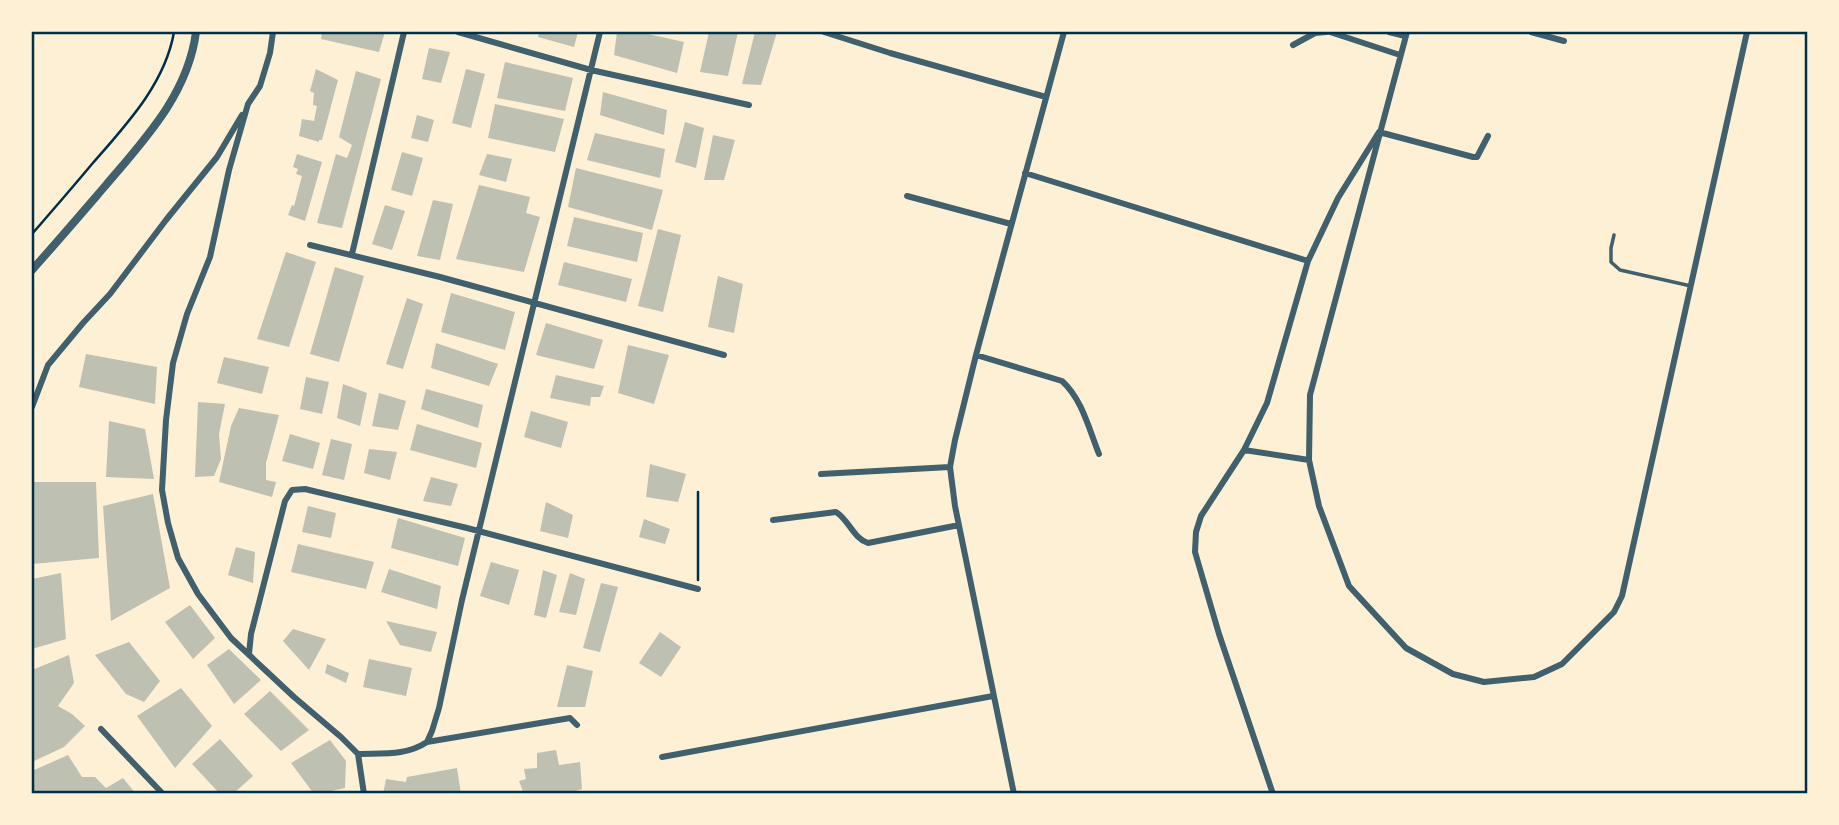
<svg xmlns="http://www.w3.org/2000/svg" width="1839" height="825" viewBox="0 0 1839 825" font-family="Cabin,sans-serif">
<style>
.building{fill:#bec0b2}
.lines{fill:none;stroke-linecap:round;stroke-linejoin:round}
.path{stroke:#003049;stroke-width:2.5}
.service{stroke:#3f606c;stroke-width:3.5}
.minor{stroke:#3f606c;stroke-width:6}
.tertiary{stroke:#3f606c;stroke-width:8}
.neatline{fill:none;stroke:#003049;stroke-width:2.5}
</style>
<rect width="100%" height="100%" fill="#fdf0d5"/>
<!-- building -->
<path class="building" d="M322,32H385L379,52L321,39Z
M539,32H578L574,47L538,37Z
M617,32H639L684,42L677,73L614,55Z
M709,32H738L728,76L700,72Z
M755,32H777L761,85L742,84Z
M429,48L450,52L441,83L422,79Z
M505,62L573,78L565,111L497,98Z
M316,69L338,80L322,140H319V142L299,136L302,119L314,121L317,106L313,105L314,93L310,91Z
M466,69L485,74L471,128L452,123Z
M356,71L381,79L342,228L317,223L336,154L347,158L352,145L339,137Z
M603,92L667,110L664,135L600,115Z
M495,104L564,119L555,152L488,138Z
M417,115L434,120L428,142L411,138Z
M685,122L704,128L696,168L675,162Z
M595,133L665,149L660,178L587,160Z
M713,135L735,140L724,180H704Z
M402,152L423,158L412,196L391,190Z
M297,154L322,162L305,221L288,215L292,205L294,206L302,176L296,174L298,169L293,167Z
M487,154L512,159L506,182L479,175Z
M576,168L663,190L652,230L568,207Z
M479,185L530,197L526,213L540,217L524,272L456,259Z
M433,200L453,204L440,260L417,256Z
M385,205L405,211L392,250L372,244Z
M574,217L643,233L637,262L567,246Z
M658,229L681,235L663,312L638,306Z
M286,252L316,262L289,347L257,339Z
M564,262L632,279L626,302L558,285Z
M335,267L364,276L339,362L310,354Z
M718,276L743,284L734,333L708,327Z
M451,293L515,312L505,350L441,332Z
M407,298L423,304L403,369L386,364Z
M546,323L603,340L594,369L536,355Z
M436,343L498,364L489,386L431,368Z
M628,345L669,355L654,404L618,393Z
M86,354L157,367L155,404L79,387Z
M224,357L269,367L262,394L217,383Z
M556,375L604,386L600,397H591L590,406L550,398Z
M306,377L329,382L322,414L300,409Z
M343,384L367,393L360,426L337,418Z
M426,389L483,405L478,428L421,409Z
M379,393L406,401L398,430L372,426Z
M198,402L225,404L219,434L221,459L214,476L195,477Z
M239,408L279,415L266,463V480L276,482L272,497L219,482L231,426Z
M531,411L568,422L561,448L524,437Z
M109,421L145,429L154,479L106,477Z
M417,424L482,443L476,468L410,450Z
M290,434L320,443L313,469L282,461Z
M331,439L352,444L344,480L322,475Z
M369,449L397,452L390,480L364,473Z
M650,464L686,474L678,502L646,497Z
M431,477L458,484L451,506L423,501Z
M32,482H96L99,558L32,564Z
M153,494L170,588L111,621L103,506Z
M546,502L573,515L568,538L540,531Z
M308,506L336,513L331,538L302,532Z
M398,518L465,538L458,566L391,548Z
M644,519L670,529L665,544L639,537Z
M298,544L374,562L366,589L291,572Z
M236,547L255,552L253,583L228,575Z
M491,562L519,570L509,605L480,596Z
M389,569L441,586L437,609L381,592Z
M543,570L557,575L546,618L534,615Z
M61,573L66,639L32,649V579Z
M570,573L585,579L576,615L559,612Z
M601,583L618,587L600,652L583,648Z
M190,605L215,638L193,659L165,622Z
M386,621L437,632L431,652L400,645Z
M293,629L326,639L309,670L283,641Z
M660,632L681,647L661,677L639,663Z
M129,642L160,681L144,702L126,694L95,655Z
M229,649L261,680L234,704L207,665Z
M69,655L74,683L58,706L72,714L85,726L64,747L32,762V670Z
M369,659L412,668L406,696L363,687Z
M327,664L349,673L346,683L325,673Z
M567,665L593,671L585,707H557Z
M181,688L212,726L175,768L137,716Z
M270,691L309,730L281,751L244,714Z
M220,739L253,776L233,794H220L192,764Z
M330,740L346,761L345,788L331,791L327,794H314L291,763Z
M556,750L559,765L580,762L582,789L565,794H524L519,781L526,779L524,769L537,768V753Z
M68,755L82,777H95L106,788L123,778L136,794H32V771Z
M457,768L461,794H383L386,779L406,782L407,777Z"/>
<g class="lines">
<!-- path -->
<path class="path" d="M32,234C52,211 72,188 92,164C126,125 165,84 174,32
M698,492V580"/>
<!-- service -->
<path class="service" d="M1614,235L1611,248V262L1620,270L1691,286"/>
<!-- minor -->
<path class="minor" d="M273,32L270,53L260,86L248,104L229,170L210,257L187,314L173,363L166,420L162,490L168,523L178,558L198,594L231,638L294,697L341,737L358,754
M458,32L591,70L749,105
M824,32L890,53L1046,97
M1330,32L1400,55
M1389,32L1405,36
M1407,32L1310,395L1309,460L1319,506L1349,586L1406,648L1453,674L1484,682L1534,677L1562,664L1614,612L1622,596L1747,32
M1531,32L1564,41
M1293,45L1315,33L1326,32
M1025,173L1308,261
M907,196L1011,224
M310,245L440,277L724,355
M352,254L404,32
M976,355L1062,381C1082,399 1089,429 1099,454
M32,407L48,365L83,323L110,294L166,220L217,157L242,115
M1244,450L1309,460
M821,474L950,467
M773,520L836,512C849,520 853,538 868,543L959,525
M249,654L251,634L285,501L292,490L305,489L467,528L698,589
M101,729L163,794
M427,742L432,731L439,708L462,600L600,32
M358,754C383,753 406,756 427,742L570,718L577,725
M358,754L364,794
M662,757L993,696
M1014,794L955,506L950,467L955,440L976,355L1064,32
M1273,794L1219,634L1195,552L1196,532L1201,516L1244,450L1267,403L1308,261L1338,198L1379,132L1473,157H1477L1488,136"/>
<!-- tertiary -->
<path class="tertiary" d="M32,270C57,242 81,214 106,185C145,139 188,94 196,32"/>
</g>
<!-- border -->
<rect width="1839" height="825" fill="none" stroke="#fdf0d5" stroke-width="66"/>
<rect x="33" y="33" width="1773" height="759" class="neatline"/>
</svg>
